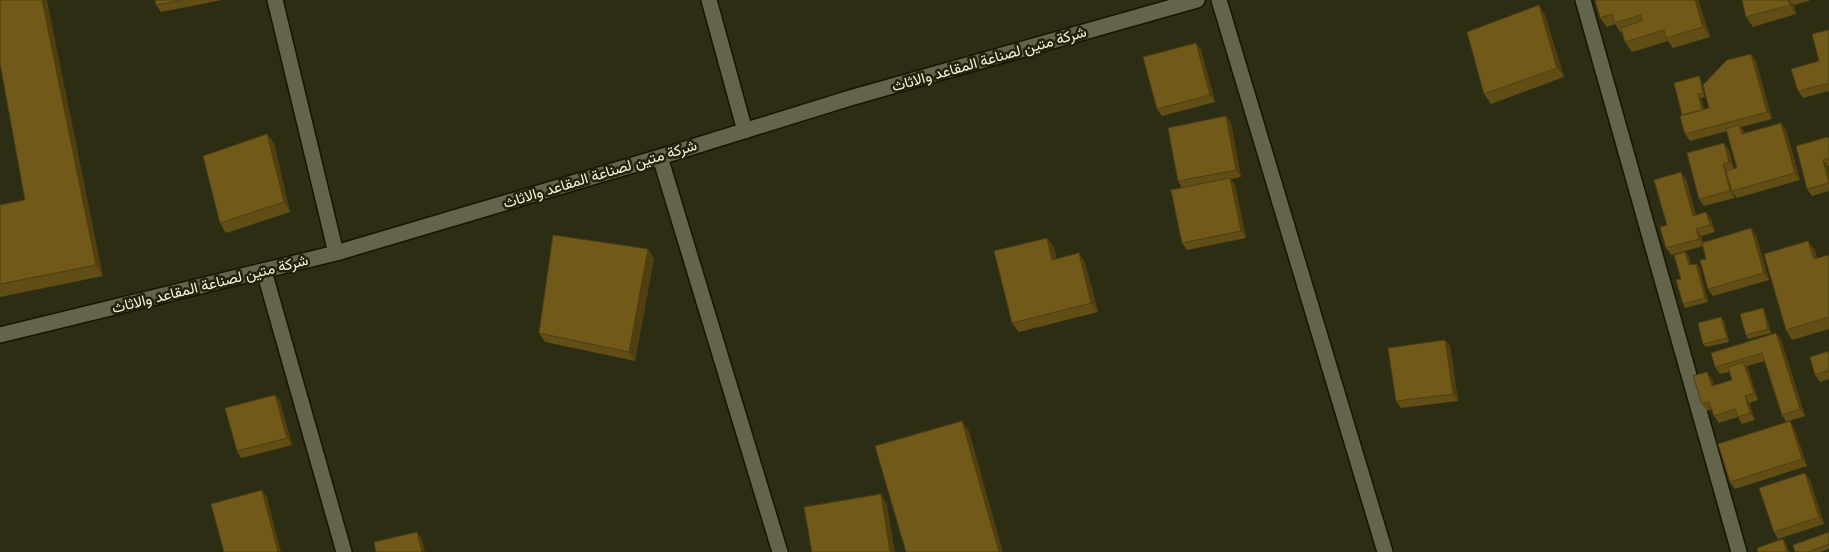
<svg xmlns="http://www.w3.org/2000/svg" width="1829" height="552" viewBox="0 0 1829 552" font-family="Figtree,Vazirmatn,sans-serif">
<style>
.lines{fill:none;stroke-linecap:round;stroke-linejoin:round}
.street-casing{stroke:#151500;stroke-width:18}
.street{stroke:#636449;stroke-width:15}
.wall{fill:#614d16}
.shaded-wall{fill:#4f3f12}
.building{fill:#715a19;stroke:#4f3f12}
.labels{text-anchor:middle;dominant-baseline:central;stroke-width:5;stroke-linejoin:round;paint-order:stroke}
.street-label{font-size:15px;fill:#f2f3e3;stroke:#23230a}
</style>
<rect width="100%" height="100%" fill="#2d2d14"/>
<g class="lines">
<!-- street casing -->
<g class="street-casing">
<path id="street" d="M275,0L336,253
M709,0L745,131
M1219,0L1385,552
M1583,0L1739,552
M660,157L780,552
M264,271L344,552
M0,335L336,253L660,157L850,98L1197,0"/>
</g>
<!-- street -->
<use href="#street" class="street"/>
</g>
<!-- wall -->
<path class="wall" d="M155,0H222L161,12L156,5Z
M1595,0H1698L1710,37L1673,48L1668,41L1632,52L1625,42L1622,32L1621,33L1615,24L1607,27L1600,18Z
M1742,0H1809V1L1794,5L1796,14L1753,27L1746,17Z
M1545,15L1564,77L1491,104L1484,94Z
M1829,30V91L1803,98L1798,91L1819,61Z
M1201,50L1215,102L1162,116L1157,109Z
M1756,61L1772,119L1741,127L1745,133L1786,130L1800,180L1737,198L1733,193L1735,198L1704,206L1699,199L1729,150L1734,169L1737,168L1727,131L1690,141L1685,134L1699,76L1701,80L1705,97L1701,98L1704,109L1709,108Z
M0,63L103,276L0,297V205L25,200Z
M1226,116L1231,123L1241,177L1231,179L1235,185L1246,238L1187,250L1182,243V188L1178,181Z
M267,134L274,143L290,212L226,233L220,223Z
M1828,137L1829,139V166H1828L1829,170V191L1812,196L1807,189Z
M1686,179L1696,215L1706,212L1711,219L1715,232L1701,236L1703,242L1756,235L1769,280L1713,296L1708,289L1706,259L1703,246L1671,255L1666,248L1667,225Z
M1054,247L1056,259L1079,253L1085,263L1098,312L1019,332L1012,323Z
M1815,250L1817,258L1829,255V329L1792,340L1786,330Z
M1685,252L1688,255L1691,265L1696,264L1699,267L1708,302L1685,308L1683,304L1681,279Z
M654,258L635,361L545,342L539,333Z
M1763,308L1765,312L1771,333L1748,339L1746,335Z
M1721,317L1724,321L1729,342L1706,347L1703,344Z
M1776,333L1781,340L1805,416L1786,422L1782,415L1765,361L1747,366L1748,369L1758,400L1749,403L1755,420L1742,424L1738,417L1719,423L1714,416L1712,409L1707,411L1702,404L1712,379L1714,386L1732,380L1729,372L1720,374L1715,367Z
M1450,346L1458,401L1401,408L1396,401Z
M1829,351V379L1820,382L1815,375Z
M275,395L280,402L292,445L241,458L237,451Z
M1794,428L1807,466L1735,489L1730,482Z
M1810,480L1824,524L1778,539L1774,532Z
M1829,532V549L1821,552H1795Z"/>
<!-- shaded-wall -->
<path class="shaded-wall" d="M42,0H47L103,276L96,265Z
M1695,0H1698L1710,37L1703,27Z
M1788,0H1790L1794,5L1796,14L1790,5Z
M1539,5L1545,15L1564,77L1557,68Z
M1196,43L1201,50L1215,102L1210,95Z
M1751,54L1756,61L1772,119L1767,112Z
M1699,76L1701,80L1705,97L1703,93Z
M1698,94L1701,98L1705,114L1702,110Z
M1226,116L1231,123L1241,177L1236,170Z
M1781,123L1786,130L1800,180L1795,173Z
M1739,125L1744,132L1747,141L1742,134Z
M267,134L274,143L290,212L284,202Z
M1724,143L1729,150L1734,169L1729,162Z
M1823,160L1828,166L1829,170V183Z
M1723,164L1727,171L1732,191L1735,198L1730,191Z
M1681,172L1686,179L1698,223L1693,216Z
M1230,178L1235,185L1246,238L1241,231Z
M1706,212L1711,219L1715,232L1710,225Z
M1751,228L1756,235L1769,280L1764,273Z
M1696,229L1701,236L1704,246L1699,239Z
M1047,238L1054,247L1059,270L1052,260Z
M1808,241L1815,250L1820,269L1814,259Z
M648,249L654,258L635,361L629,352Z
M1685,252L1688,255L1692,269L1689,265Z
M1079,253L1085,263L1098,312L1091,303Z
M1696,264L1699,267L1708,302L1705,298Z
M1763,308L1765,312L1771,333L1768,329Z
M1721,317L1724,321L1729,342L1727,338Z
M1776,333L1781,340L1805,416L1800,409Z
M1445,340L1450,346L1458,401L1453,394Z
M1743,362L1748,369L1758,400L1754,393Z
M1707,372L1712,379L1716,393L1712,386Z
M275,395L280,402L292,445L287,438Z
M1745,396L1749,403L1755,420L1750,413Z
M962,421L969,431L1003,552H999Z
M1790,421L1794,428L1807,466L1802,459Z
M1805,473L1810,480L1824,524L1819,517Z
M262,490L267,497L281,552H278Z
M881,494L887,504L895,552H890Z
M417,532L422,539L425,552H422Z
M1783,539L1786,543L1789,552H1787Z"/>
<!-- building -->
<path class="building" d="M0,0H42L96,265L0,284V205L25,200L0,63Z
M155,0H183L156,5Z
M1595,0H1695L1703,27L1666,38L1664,30L1625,42L1621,28L1642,21L1641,15L1614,23L1612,14L1600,18Z
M1742,0H1788L1790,5L1746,17Z
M1539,5L1557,68L1484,94L1467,32Z
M1829,30V83L1798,91L1791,69L1819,61L1812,34Z
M1196,43L1210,95L1157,109L1143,57Z
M1751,54L1767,112L1685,134L1680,116L1709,108L1703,85L1727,60Z
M1699,76L1703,93L1698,94L1702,110L1682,115L1674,83Z
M1226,116L1236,170L1178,181L1168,128Z
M1781,123L1795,173L1732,191L1726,171L1737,168L1726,129L1739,125L1742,134Z
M267,134L284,202L220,223L203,156Z
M1828,137L1829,141V158L1823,160L1829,183L1807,189L1796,146Z
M1724,143L1729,162L1723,164L1730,191L1699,199L1687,153Z
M1681,172L1693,216L1706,212L1710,225L1696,229L1699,239L1666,248L1660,227L1667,225L1654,180Z
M1230,178L1241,231L1182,243L1171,190Z
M1751,228L1764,273L1708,289L1700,260L1706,259L1702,243Z
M553,235L648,249L629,352L539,333Z
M1047,238L1052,260L1079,253L1091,303L1012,323L994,251Z
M1808,241L1814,259L1829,255V317L1786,330L1764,254Z
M1685,252L1689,265L1696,264L1705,298L1683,304L1676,280L1681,279L1674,255Z
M1763,308L1768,329L1746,335L1740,314Z
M1721,317L1727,338L1703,344L1698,323Z
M1776,333L1800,409L1782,415L1762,353L1715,367L1711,353Z
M1445,340L1453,394L1396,401L1388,348Z
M1829,351V370L1815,375L1810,357Z
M1743,362L1754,393L1745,396L1750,413L1738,417L1735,409L1714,416L1709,402L1702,404L1693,376L1707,372L1712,386L1732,380L1728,367Z
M275,395L287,438L237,451L225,408Z
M962,421L999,552H906L875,446Z
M1790,421L1802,459L1730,482L1718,444Z
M1805,473L1819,517L1774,532L1759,488Z
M262,490L278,552H224L211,504Z
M881,494L890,552H812L804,507Z
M417,532L422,552H376L374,542Z
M1829,532V544L1808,552H1795L1793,545Z
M1783,539L1787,552H1758L1757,548Z"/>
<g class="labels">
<!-- street labels -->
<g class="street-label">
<text transform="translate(989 59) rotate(-16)">شركة متين لصناعة المقاعد والاثاث</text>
<text transform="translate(600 174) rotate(-17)">شركة متين لصناعة المقاعد والاثاث</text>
<text transform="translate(210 284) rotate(-14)">شركة متين لصناعة المقاعد والاثاث</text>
</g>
</g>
</svg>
